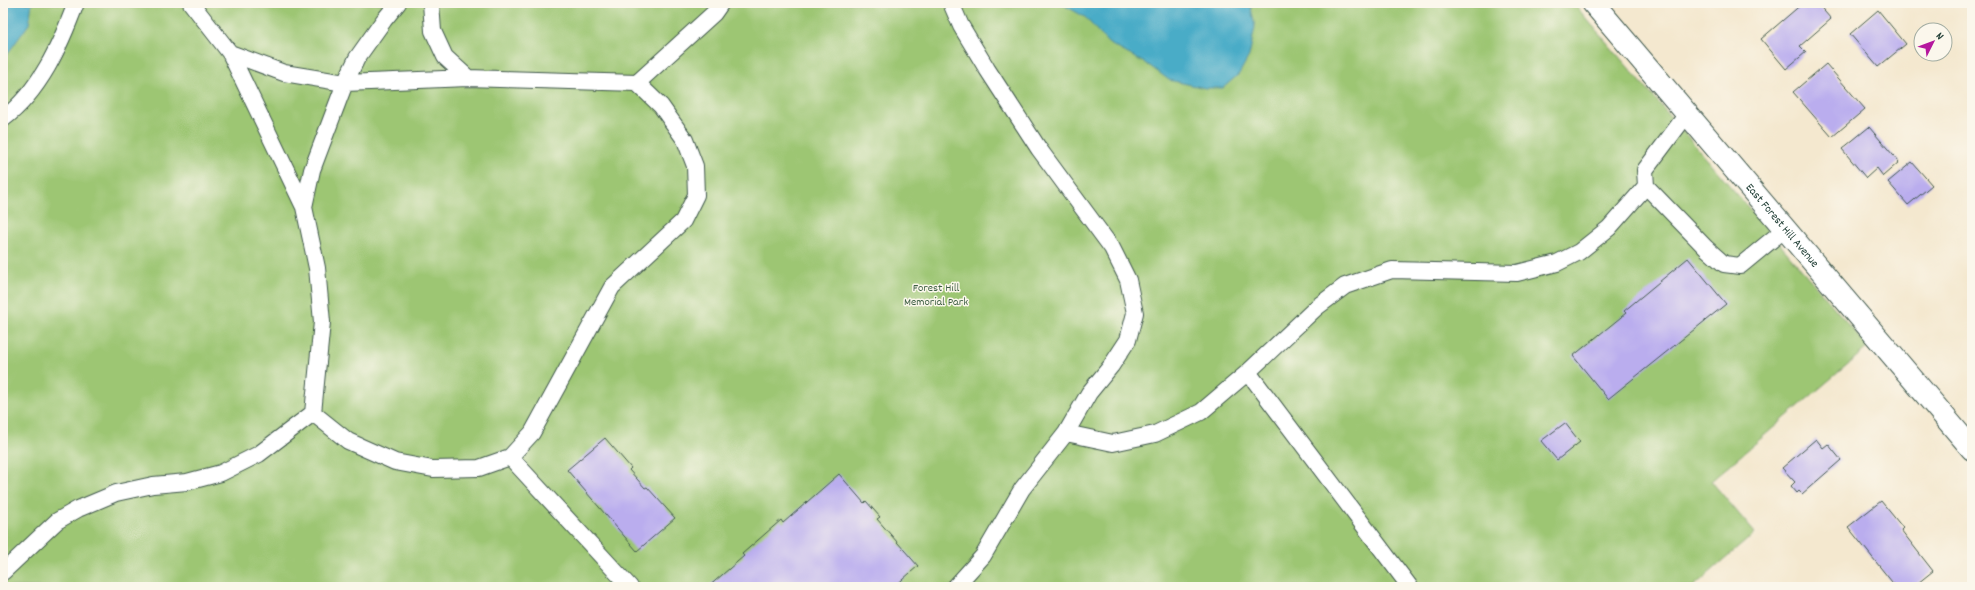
<svg xmlns="http://www.w3.org/2000/svg" width="1975" height="590" viewBox="0 0 1975 590" font-family="Dekko,sans-serif">
<style>
.green{fill:#9dc673;stroke:#5e8254}
.water{fill:#48acc7;stroke:#34747e}
.building{fill:#baadee}
.lines{fill:none;stroke-linecap:round;stroke-linejoin:round}
.service-casing{stroke:#3f574b;stroke-width:18}
.tertiary-casing{stroke:#3f574b;stroke-width:24}
.service{stroke:#fff;stroke-width:16}
.tertiary{stroke:#fff;stroke-width:22}
.labels{text-anchor:middle;dominant-baseline:central;stroke-width:3;stroke-linejoin:round;paint-order:stroke}
.street-label{font-size:12px;fill:#1f3d34;stroke:#fbf7ec}
.park-label{font-size:12px;fill:#3e5f44;stroke:#fbf7ec}
</style>
<rect width="100%" height="100%" fill="#fbf7ec"/>
<filter id="ink" filterUnits="userSpaceOnUse"><feTurbulence type="fractalNoise" baseFrequency=".025" numOctaves="2"/><feDisplacementMap in="SourceGraphic" scale="8" xChannelSelector="R" yChannelSelector="G"/><feConvolveMatrix kernelMatrix="1 2 1 2 8 2 1 2 1" color-interpolation-filters="sRGB"/></filter>
<filter id="wash" filterUnits="userSpaceOnUse"><feTurbulence type="fractalNoise" baseFrequency=".012" numOctaves="4" result="noise"/><feDisplacementMap in="SourceGraphic" scale="16" xChannelSelector="R" yChannelSelector="G"/><feGaussianBlur stdDeviation="0.9" result="paint"/><feColorMatrix in="noise" values="0 0 0 0 0 0 0 0 0 0 0 0 0 0 0 0 0 1.4 0 .05"/><feComposite in="paint" operator="in"/></filter>
<g filter="url(#wash)">
<rect width="100%" height="100%" fill="#f4e8cf"/>
<!-- green -->
<path class="green" d="M3,3H1573L1868,347L1711,481L1755,533L1693,587H3Z"/>
<!-- water -->
<path class="water" d="M3,3H32L29,24L3,60Z
M1060,3H1250L1255,27L1249,56L1239,74L1223,88H1205L1169,80L1150,66L1108,43L1085,17Z"/>
<g id="blocks">
<!-- building -->
<path class="building" d="M1803,3H1817L1831,19L1800,46L1806,52L1786,69L1761,39Z
M1878,10L1906,44L1878,67L1850,34Z
M1826,64L1865,109L1832,137L1793,92Z
M1869,127L1899,162L1883,176L1877,168L1866,178L1842,149Z
M1912,162L1932,185L1908,205L1888,182Z
M1688,258L1726,304L1608,399L1573,356L1626,313L1624,311Z
M1565,423L1580,442L1557,460L1541,441Z
M605,438L631,468L629,470L645,488L647,487L675,518L637,551L567,470Z
M1816,439L1823,448L1828,444L1841,460L1802,494L1799,491L1797,493L1791,486L1795,482L1782,468Z
M839,474L864,503L866,501L880,517L877,519L918,566L894,587H708L744,556L742,554L781,520L783,523Z
M1881,501L1903,528L1901,530L1933,571L1913,587H1896L1848,527Z"/>
</g>
</g>
<g filter="url(#ink)">
<use href="#blocks" fill-opacity="0" stroke="#3f574b" stroke-width="1"/>
<g class="lines">
<!-- service casing -->
<g class="service-casing">
<path id="service" d="M431,3L433,31L445,57L468,78
M951,3L961,26L987,69L1039,149L1112,248L1128,280L1135,313L1128,340L1111,366L1089,393L1066,433L1022,489L983,556L955,587
M230,53L284,73L345,83L468,78L637,83L661,106L685,140L695,166L696,195L683,221L612,287L532,433L510,457L479,468L433,469L395,462L348,441L313,413
M637,83L714,13L721,3
M1687,114L1645,170L1646,186L1706,248L1724,264L1740,266L1785,229
M3,119C40,91 60,46 76,3
M304,207L312,170L345,83L357,58L384,20L398,3
M1248,372L1410,587
M1066,433L1113,443L1155,434L1201,412L1248,372L1317,307L1345,286L1392,270L1517,273L1557,263L1579,252L1609,228L1646,186
M510,457L630,587
M3,572L57,521L78,509L116,493L153,485L187,482L221,473L259,454L313,413L322,322L317,268L304,207L230,53L191,3"/>
</g>
<!-- tertiary casing -->
<g class="tertiary-casing">
<g id="tertiary">
<path id="s1" d="M1593,3L1972,449"/>
</g>
</g>
<!-- service -->
<use href="#service" class="service"/>
<!-- tertiary -->
<use href="#tertiary" class="tertiary"/>
</g>
</g>
<g class="labels">
<!-- street labels -->
<g class="street-label">
<text stroke="none"><textPath href="#s1" startOffset="292">East Forest Hill Avenue</textPath></text>
</g>
<!-- park labels -->
<g class="park-label">
<text x="936" y="288">Forest Hill<tspan x="936" dy="14">Memorial Park</tspan></text>
</g>
</g>
<!-- margin -->
<rect width="1975" height="590" fill="none" stroke="#fbf7ec" stroke-width="16"/>
<!-- north arrow -->
<g transform="translate(1933 42) rotate(48)"><circle r="19" fill="#fbf7ec" stroke="#a3ada2"/>
<path d="M0-3L7 15L0 10L-7 15Z" fill="#b5179e"/>
<text y="-6" font-size="11" font-weight="bold" text-anchor="middle" fill="#1f3d34">N</text>
</g>
</svg>
